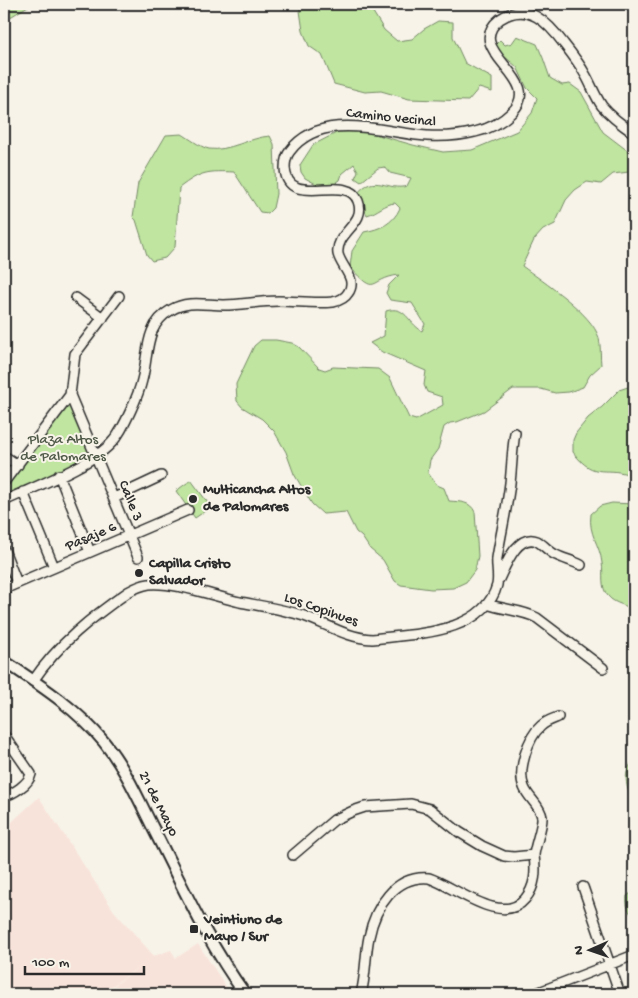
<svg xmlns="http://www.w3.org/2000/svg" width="638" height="998" viewBox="0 0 638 998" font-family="'Gochi Hand',sans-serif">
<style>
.built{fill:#f8e3da}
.green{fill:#bfe5a0;stroke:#758866}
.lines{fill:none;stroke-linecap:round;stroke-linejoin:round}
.minor-casing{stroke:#2b2b2b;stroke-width:12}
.tertiary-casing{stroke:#2b2b2b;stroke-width:14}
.minor{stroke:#f7f3e8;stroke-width:9}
.tertiary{stroke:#f7f3e8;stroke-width:10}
.poi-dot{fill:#2b2b2b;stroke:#f7f3e8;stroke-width:2}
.labels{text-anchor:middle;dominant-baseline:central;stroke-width:4;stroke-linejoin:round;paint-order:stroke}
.street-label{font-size:15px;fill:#2b2b2b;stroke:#f7f3e8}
.park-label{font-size:15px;fill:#505a48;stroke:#f7f3e8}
.poi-label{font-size:15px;font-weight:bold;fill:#2b2b2b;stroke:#f7f3e8;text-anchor:start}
</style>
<rect width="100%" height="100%" fill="#f7f3e8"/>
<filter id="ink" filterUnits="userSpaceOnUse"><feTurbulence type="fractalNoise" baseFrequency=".02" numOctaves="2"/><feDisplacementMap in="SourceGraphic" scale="10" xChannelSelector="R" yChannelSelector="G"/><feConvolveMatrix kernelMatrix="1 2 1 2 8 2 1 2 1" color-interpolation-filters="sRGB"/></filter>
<g filter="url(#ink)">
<!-- built -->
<path class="built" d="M39,797L114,911L154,956L171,950L176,958L198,944L231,994H103L143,964L101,994H4V829Z"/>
<!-- green -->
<path class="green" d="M4,4H46L43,6H28L4,21Z
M299,4H368L384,30L397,41L412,39L424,29L438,21L453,22V37L465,63L492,78V92L479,88L468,101L409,99L381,91L365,92L334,84L322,55L309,46L303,31Z
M517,36L537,44L543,58L550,78L562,85L570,84L581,92L603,132L628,151L631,166L629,172L613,174L601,184L587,182L575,190L566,200L555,224L543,230L534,240L522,266C542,281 592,313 599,338C601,346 600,357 601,365L590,375L583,387L569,392L555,393L541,389H513L484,411L457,422L450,423L444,427L438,449L430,460L428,473L437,485L444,488L449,501C460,502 470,501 475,512L478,556L475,570L466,582L453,588L431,589L401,585L395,581L383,560L370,549L362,537L356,532L346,512L323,514L312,504L294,474L286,452L274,431L262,419L242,407L237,401L236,384L254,346L261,340H276L292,343L299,347L319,368L325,370L333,367L378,369L390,378L409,418L416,420L443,405L442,397L427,392L424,385L426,371L382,352L370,343L384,336L386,311C406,305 407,322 422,331L425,324L412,303L390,300L386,293L389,285L399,275C368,279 378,298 350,267L352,251L364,232C380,229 393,224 400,208L395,203C384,204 378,212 367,215L357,194C374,172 388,192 407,186L411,178L390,173L385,167L378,168L361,182L355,178L358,171L354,164L342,174L340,180L333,185H318L305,178L301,172L300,165L313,145L340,131H364L413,145L443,152L472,150L517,131L532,113L537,98L527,88L517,67L498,51L495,45L500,40L505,45L512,43Z
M182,134C189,138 200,147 209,149C228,152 251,137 270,136L274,144L276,194L273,208L268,213L260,212L234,172C208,171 201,171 179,188L175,247L165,258L152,261L147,255L136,220L133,217L138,183L166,135Z
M634,385V477C606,463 596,483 573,452V440L576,433L588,418L602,407L619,390Z
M70,399L94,460L4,507V488Z
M191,480L211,507L195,518L176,491Z
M612,503L634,504V612C628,604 615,605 608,596C600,587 604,574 602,563C600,544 588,535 591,514L600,506Z
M634,760V806C628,790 620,775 634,760Z
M634,891V918C628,911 626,905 627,896Z"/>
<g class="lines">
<!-- minor casing -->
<g class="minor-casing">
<path id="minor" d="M119,296L75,354L70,395L138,557
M76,298L103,318
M4,456L18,465
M59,475L90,552
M4,482L70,395
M23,492L54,567
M114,498L161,476
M4,501C34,487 94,465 114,440C123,430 139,394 142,380C149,355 144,325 171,310C188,300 205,305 224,305C242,305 260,301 278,301C296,301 315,304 333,302C338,301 345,298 348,293C358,279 341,267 338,254C335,232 367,224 358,201C347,171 287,211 285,168C285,162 286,156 290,151C322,109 384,133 427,136C444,137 459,136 475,132C489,129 502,122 512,112C547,78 460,51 500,19C528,0 549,24 564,44C572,54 579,63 585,74C591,84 595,96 602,106C611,117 622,125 634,133
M4,550L17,583
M499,579C505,567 517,533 537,541C544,545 549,552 556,555C564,559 573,561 581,565
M4,589L188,510
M487,604C504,610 522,610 537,618L603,668
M33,681C58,644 92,617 128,592C135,588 142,585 149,584C176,582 213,596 240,602C261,606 283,609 304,616C327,624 347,638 372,639C413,634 484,634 497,585C499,576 496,566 497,558C501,533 507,508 510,483C512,466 512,450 515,433
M4,735L31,774C29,784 13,794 4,796
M293,855L334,820L353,811L365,807L411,804L430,809L459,832L482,846L504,856L514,857L534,855C535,845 543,825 542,817C540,805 528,798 524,787C517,771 528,737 541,726C546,721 553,719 558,717
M583,887L620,994
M361,994C366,975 365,956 369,937C375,907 395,875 429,878C454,886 502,927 525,899C536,886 536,871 534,855
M534,994L634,955"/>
</g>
<!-- tertiary casing -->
<g class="tertiary-casing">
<path id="tertiary" d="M4,661C40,685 76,708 104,742C125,768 138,798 153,828C182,885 207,942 245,994"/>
</g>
<!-- minor -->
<use href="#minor" class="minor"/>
<!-- tertiary -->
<use href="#tertiary" class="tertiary"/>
</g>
</g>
<!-- markers -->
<g class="poi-dot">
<circle cx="193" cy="499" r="5"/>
<circle cx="139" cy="573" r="5"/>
<rect x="189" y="924" width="10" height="10" rx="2.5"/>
</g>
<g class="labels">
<!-- street labels -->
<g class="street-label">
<text transform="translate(391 118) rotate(6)">Camino vecinal</text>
<text transform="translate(130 501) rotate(68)">Calle 3</text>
<text transform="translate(91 537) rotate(-23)">Pasaje 6</text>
<text transform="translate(321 610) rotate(19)">Los Copihues</text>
<text transform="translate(158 804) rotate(63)">21 de Mayo</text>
</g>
<!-- park labels -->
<g class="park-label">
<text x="63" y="440">Plaza Altos<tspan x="63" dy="17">de Palomares</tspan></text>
</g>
<!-- poi labels -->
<g class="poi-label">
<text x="203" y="490">Multicancha Altos<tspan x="203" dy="17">de Palomares</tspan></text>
<text x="149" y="564">Capilla Cristo<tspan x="149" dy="17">Salvador</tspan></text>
<text x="204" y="920">Veintiuno de<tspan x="204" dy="17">Mayo / Sur</tspan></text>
</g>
</g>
<!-- margin -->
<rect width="638" height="998" fill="none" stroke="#f7f3e8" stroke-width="20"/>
<rect x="10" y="10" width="618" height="978" fill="none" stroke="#2b2b2b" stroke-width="2" filter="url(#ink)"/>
<!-- north arrow -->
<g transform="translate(590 950) rotate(268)" stroke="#f7f3e8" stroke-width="4" paint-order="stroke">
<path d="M0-4L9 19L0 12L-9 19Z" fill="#2b2b2b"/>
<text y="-8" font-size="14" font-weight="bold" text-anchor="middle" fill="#2b2b2b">N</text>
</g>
<!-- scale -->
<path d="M25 966v8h119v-8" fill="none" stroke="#2b2b2b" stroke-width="2.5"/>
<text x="32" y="966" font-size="15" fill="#2b2b2b" stroke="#f7f3e8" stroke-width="4" paint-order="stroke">100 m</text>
</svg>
